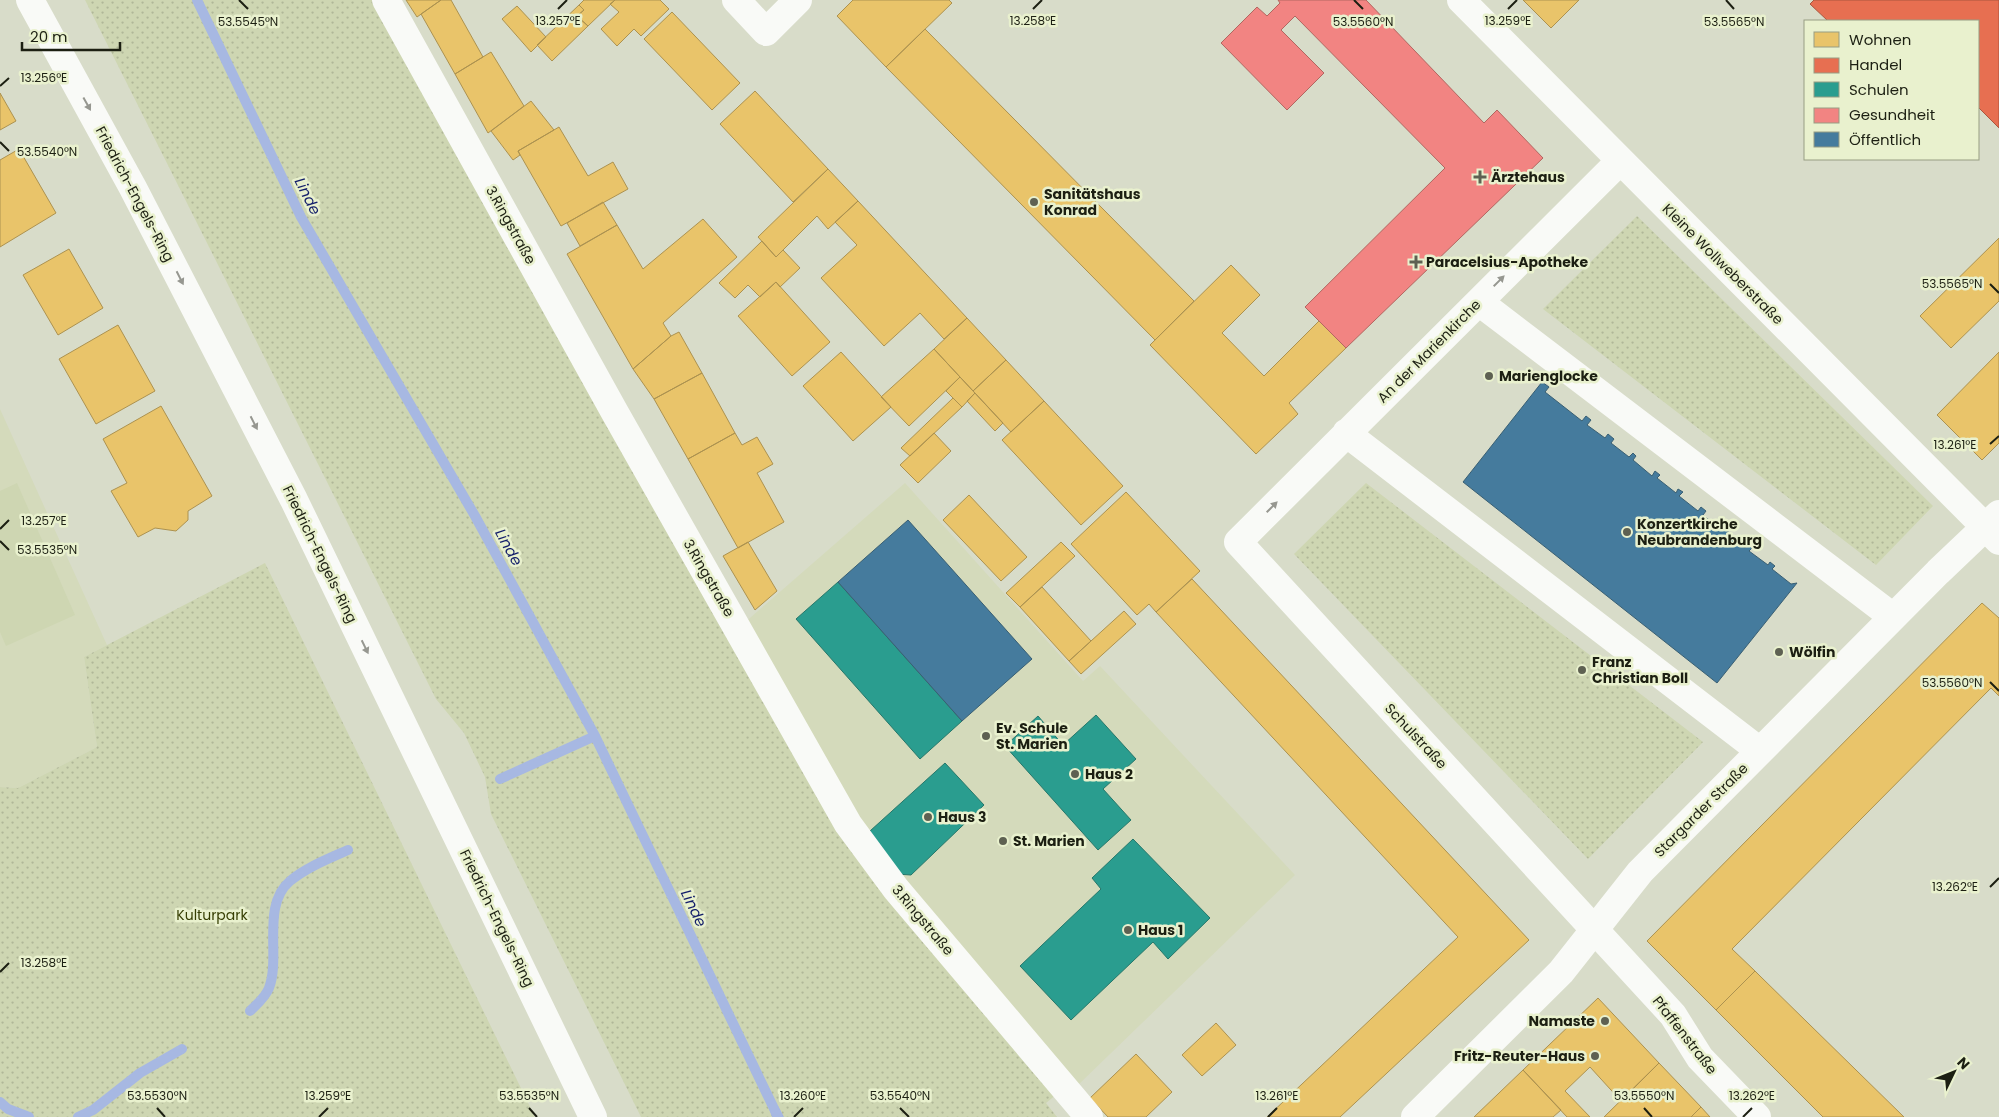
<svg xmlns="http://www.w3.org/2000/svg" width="1999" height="1117" viewBox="0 0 1999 1117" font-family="Poppins,sans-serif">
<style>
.built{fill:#d4dabb}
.green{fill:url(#green-dots)}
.pitch{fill:#ced6b2}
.water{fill:url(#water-rules)}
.homes{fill:#e9c46a;stroke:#ac9250}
.shops{fill:#e76f51;stroke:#aa573e}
.schools{fill:#2a9d8f;stroke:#26776a}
.health{fill:#f28482;stroke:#b26660}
.public{fill:#457b9d;stroke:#395f73}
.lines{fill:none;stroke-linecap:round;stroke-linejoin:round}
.stream{stroke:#a7b8e2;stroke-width:10}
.street{stroke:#f9faf7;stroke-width:28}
.primary{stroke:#f9faf7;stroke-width:28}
.oneway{fill:#969790}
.ticks{fill:none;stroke:#1c1f12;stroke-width:2}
.poi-dot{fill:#5e6152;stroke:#e9f1ce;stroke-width:2}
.labels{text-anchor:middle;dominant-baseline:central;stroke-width:5;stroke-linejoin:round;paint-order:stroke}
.poi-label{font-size:14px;font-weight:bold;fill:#1c1f12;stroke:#e9f1ce;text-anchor:start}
.street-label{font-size:14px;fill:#1c1f12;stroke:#e9f1ce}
.park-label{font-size:14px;fill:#373f04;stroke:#e9f1ce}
.water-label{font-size:15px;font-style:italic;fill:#141f6a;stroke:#e9f1ce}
.ticks-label{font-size:12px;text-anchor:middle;fill:#1c1f12;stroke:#e9f1ce;stroke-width:5;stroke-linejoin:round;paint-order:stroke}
</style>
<defs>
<pattern id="green-dots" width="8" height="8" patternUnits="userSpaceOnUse" patternTransform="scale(1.25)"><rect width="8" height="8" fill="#ced6b2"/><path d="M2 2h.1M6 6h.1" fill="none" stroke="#b0b798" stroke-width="1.8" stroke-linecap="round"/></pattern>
<pattern id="water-rules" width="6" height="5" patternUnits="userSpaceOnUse" patternTransform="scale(1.25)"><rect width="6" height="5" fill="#a7b8e2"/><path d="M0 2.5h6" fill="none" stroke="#8f9ec1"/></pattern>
</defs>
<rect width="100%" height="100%" fill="#d8dcc9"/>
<!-- built -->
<path class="built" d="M0,409L107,645L84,657L97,747L18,788L0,787Z
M905,483L1083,681L1100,666L1295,875L1078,1085L854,820L743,624Z"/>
<!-- green -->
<path class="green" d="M85,0H376L841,828L1057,1094L1046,1103L1057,1117H784L778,1106L769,1108L772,1117H641L491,814L485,777L464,733L436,699Z
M1637,216L1933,506L1876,565L1543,309Z
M1366,483L1703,742L1588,859L1294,554Z
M265,563L535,1117H0V787L18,788L97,747L84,657Z"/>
<!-- pitch -->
<path class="pitch" d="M17,483L75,615L6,646L0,632V491Z"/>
<!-- water -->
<path class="water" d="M773,1105L778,1106L784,1117H772L769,1108Z"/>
<!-- homes -->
<path class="homes" d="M406,0H441L417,17Z
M441,0H451L483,57L455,74L421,14Z
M584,0H615L588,26L577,16L584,10L579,5Z
M615,0H660L669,9L641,36L634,29L617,46L601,29L619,12L610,4Z
M853,0H949L952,3L886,67L837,16Z
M1523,0H1579L1551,28Z
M579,5L584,10L577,16L588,26L552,61L537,45Z
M517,6L546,37L531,52L502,19Z
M672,12L740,83L712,110L644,39Z
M925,29L1194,301L1155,340L886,67Z
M491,52L524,106L488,133L455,74Z
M755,91L828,169L793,202L720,124Z
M0,93L16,121L0,130Z
M531,101L554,130L518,151L520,155L513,160L491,131Z
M559,127L588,176L613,162L628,189L561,226L518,151Z
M19,149L56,213L0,247V160Z
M828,169L858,201L828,229L817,216L776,257L758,237Z
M858,201L967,318L944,339L920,313L884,346L821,278L857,245L835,222Z
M603,202L617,225L580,246L567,223Z
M703,219L737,257L663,323L671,336L633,369L567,254L617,225L643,269Z
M1999,238V301L1951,348L1920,316Z
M762,241L776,257L783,250L800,268L780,287L776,282L760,297L748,285L735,298L719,283Z
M69,249L103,308L58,335L23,275Z
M1231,265L1260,295L1222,333L1264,376L1319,321L1346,348L1289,403L1298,414L1256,454L1150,345Z
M776,282L830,342L792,376L738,316Z
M967,318L1006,360L973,391L934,349Z
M118,325L155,391L96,424L59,359Z
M679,332L702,373L654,399L633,369L671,336Z
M934,349L960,377L909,426L881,397Z
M841,352L891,407L853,441L803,386Z
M1999,352V443L1982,460L1937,415Z
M1006,360L1044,401L1011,432L973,391Z
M702,373L735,433L688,459L654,399Z
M960,377L975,393L962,407L946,391Z
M975,393L1003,423L995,431L967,401Z
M953,398L962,407L910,456L901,448Z
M1044,401L1123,486L1081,525L1002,440Z
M161,406L212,496L188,511V520L176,531L155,528L138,537L111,491L127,483L103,439Z
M735,433L742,445L757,437L773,464L757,473L784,522L738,548L688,459Z
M934,433L951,451L918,483L900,465Z
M1126,492L1200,571L1156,612L1149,604L1137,615L1071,544Z
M969,495L1027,557L1001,581L943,520Z
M748,542L777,591L755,610L723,556Z
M1061,542L1075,556L1020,607L1006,593Z
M1192,579L1529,940L1340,1117H1267L1458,937L1156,612Z
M1042,587L1091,641L1069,661L1020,607Z
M1982,603L1999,618V696L1991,688L1732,949L1755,971L1716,1010L1647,941Z
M1124,611L1136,624L1081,674L1069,661Z
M1755,971L1760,976L1904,1117H1823L1716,1010Z
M1598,998L1659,1063L1621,1101L1590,1067L1565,1091L1590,1117H1567L1523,1070Z
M1216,1023L1236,1045L1202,1076L1182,1055Z
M1136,1054L1172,1092L1146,1117H1108L1090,1098Z
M1659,1063L1701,1107L1691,1117H1604Z
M1523,1070L1561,1110L1553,1117H1474Z
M1701,1107L1710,1117H1691Z"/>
<!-- shops -->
<path class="shops" d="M1814,0H1999V128L1978,107V21H1828L1810,4Z"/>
<!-- schools -->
<path class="schools" d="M838,582L962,721L920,759L796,619Z
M1096,715L1136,759L1103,789L1131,820L1098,850L1005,746L1038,716L1063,745Z
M945,763L984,805L911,875L896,874L870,831Z
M1133,839L1210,918L1168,959L1153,942L1071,1020L1020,966L1101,889L1092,878Z"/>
<!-- health -->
<path class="health" d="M1278,0H1366L1484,123L1497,110L1543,158L1346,348L1305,307L1445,168L1295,16L1281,30L1324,73L1287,110L1221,43L1257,7L1267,16L1280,3Z"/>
<!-- public -->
<path class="public" d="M1542,382L1549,387L1545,392L1582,421L1586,416L1591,420L1587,425L1605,438L1608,434L1614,439L1611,443L1629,457L1633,453L1636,456L1633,460L1652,476L1655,471L1660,475L1657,478L1676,493L1678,489L1683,492L1679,496L1698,511L1701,507L1706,511L1703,515L1722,530L1724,526L1729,530L1727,533L1745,548L1748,544L1752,548L1749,551L1768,565L1770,562L1775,566L1772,569L1791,584L1797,583L1717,683L1463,482Z
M908,520L1032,659L962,721L838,582Z"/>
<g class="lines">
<!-- stream -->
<path class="stream" d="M197,0L301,217L475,516L595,736L778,1117
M500,779L595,736
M250,1011C257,1004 265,998 269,988C281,957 261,905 290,881C307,867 328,859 348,850
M0,1102L8,1109L29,1117
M78,1117L93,1110L140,1073L182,1049"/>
<!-- street -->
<path class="street" d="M386,0L614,411L848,824L896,889L1089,1117
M736,0L766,32L798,0
M1461,0L1999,541
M1620,161L1238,542L1673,1015L1700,1058L1757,1117
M1479,302L1893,617
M1346,433L1760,751
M1415,1117L1561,972L1640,872L1938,572L1999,514"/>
<!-- primary -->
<path class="primary" d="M30,0L133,188L294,500L593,1117"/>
</g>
<!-- one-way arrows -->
<defs><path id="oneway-solid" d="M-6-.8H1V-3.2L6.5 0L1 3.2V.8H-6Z" transform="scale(1.25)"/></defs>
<g class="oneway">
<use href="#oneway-solid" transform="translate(87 104) rotate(61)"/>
<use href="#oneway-solid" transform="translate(180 278) rotate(63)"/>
<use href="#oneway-solid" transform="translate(1499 281) rotate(-45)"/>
<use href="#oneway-solid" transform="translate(254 423) rotate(63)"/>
<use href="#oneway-solid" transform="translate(1272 507) rotate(-45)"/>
<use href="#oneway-solid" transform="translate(365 647) rotate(64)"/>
</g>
<!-- ticks -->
<path class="ticks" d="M239,0L248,9M1354,0L1363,9M1726,0L1734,9M558,9L567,0M1033,9L1042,0M1508,9L1517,0M0,86L9,78M0,142L9,151M1990,284L1999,293M1990,444L1999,436M0,529L9,520M0,541L9,550M1990,682L1999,691M1990,887L1999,878M0,972L9,963M157,1108L165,1117M529,1108L537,1117M900,1108L909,1117M1644,1108L1652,1117M319,1117L328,1108M794,1117L803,1108M1268,1117L1277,1108M1743,1117L1752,1108"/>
<!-- markers -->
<g class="poi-dot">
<path d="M1477.5 169.5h5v5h5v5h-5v5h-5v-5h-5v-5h5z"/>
<circle cx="1034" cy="202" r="5"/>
<path d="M1413.5 254.5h5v5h5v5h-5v5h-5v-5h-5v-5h5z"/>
<circle cx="1489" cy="376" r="5"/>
<circle cx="1627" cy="532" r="5"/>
<circle cx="1779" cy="652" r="5"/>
<circle cx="1582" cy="670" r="5"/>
<circle cx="986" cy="736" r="5"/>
<circle cx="1075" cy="774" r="5"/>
<circle cx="928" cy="817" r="5"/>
<circle cx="1003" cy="841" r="5"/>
<circle cx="1128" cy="930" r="5"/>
<circle cx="1605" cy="1021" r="5"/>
<circle cx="1595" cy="1056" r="5"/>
</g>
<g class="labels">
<!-- poi labels -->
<g class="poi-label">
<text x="1491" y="177">Ärztehaus</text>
<text x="1044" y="194">Sanitätshaus<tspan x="1044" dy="16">Konrad</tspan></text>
<text x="1426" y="262">Paracelsius-Apotheke</text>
<text x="1499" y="376">Marienglocke</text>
<text x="1637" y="524">Konzertkirche<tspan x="1637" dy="16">Neubrandenburg</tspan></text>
<text x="1789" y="652">Wölfin</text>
<text x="1592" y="662">Franz<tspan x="1592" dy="16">Christian Boll</tspan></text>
<text x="996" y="728">Ev. Schule<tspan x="996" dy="16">St. Marien</tspan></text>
<text x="1085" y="774">Haus 2</text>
<text x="938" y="817">Haus 3</text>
<text x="1013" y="841">St. Marien</text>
<text x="1138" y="930">Haus 1</text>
<text x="1595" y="1021" text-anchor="end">Namaste</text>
<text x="1585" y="1056" text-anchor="end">Fritz-Reuter-Haus</text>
</g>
<!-- street labels -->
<g class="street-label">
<text transform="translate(135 194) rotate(62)">Friedrich-Engels-Ring</text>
<text transform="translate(511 225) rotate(61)">3.Ringstraße</text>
<text transform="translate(1723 264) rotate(45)">Kleine Wollweberstraße</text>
<text transform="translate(1429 351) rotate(-45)">An der Marienkirche</text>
<text transform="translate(320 554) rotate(64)">Friedrich-Engels-Ring</text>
<text transform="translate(709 578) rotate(60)">3.Ringstraße</text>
<text transform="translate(1416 736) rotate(47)">Schulstraße</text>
<text transform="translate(1701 810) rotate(-45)">Stargarder Straße</text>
<text transform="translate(497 918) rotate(64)">Friedrich-Engels-Ring</text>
<text transform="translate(923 920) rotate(50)">3.Ringstraße</text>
<text transform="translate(1685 1035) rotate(52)">Pfaffenstraße</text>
</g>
<!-- park labels -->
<g class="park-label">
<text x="212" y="915">Kulturpark</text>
</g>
<!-- water labels -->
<g class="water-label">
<text transform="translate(308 196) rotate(63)">Linde</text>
<text transform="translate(509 547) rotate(61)">Linde</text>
<text transform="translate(694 908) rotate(64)">Linde</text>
</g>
</g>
<g class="ticks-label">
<text x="558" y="25">13.257°E</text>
<text x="1033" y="25">13.258°E</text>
<text x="1508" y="25">13.259°E</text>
<text x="248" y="26">53.5545°N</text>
<text x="1363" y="26">53.5560°N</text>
<text x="1734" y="26">53.5565°N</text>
<text x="44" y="82">13.256°E</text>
<text x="47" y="156">53.5540°N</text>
<text x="1952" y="288">53.5565°N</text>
<text x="1955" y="449">13.261°E</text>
<text x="44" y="525">13.257°E</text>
<text x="47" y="554">53.5535°N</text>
<text x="1952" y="687">53.5560°N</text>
<text x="1955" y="891">13.262°E</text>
<text x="44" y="967">13.258°E</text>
<text x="157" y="1100">53.5530°N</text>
<text x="529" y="1100">53.5535°N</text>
<text x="900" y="1100">53.5540°N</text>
<text x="1644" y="1100">53.5550°N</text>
<text x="328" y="1100">13.259°E</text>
<text x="803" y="1100">13.260°E</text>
<text x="1277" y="1100">13.261°E</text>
<text x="1752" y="1100">13.262°E</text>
</g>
<!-- legend -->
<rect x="1804" y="20" width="175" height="140" fill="#e9f1ce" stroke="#979d83"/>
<rect x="1814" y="32" width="25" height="15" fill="#e9c46a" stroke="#979d83"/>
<text x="1849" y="45" font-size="15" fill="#1c1f12">Wohnen</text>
<rect x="1814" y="58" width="25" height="15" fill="#e76f51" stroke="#979d83"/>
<text x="1849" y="70" font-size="15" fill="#1c1f12">Handel</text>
<rect x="1814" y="82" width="25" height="15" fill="#2a9d8f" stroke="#979d83"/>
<text x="1849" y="95" font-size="15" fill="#1c1f12">Schulen</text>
<rect x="1814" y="108" width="25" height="15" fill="#f28482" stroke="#979d83"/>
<text x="1849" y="120" font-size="15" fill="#1c1f12">Gesundheit</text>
<rect x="1814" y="132" width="25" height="15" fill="#457b9d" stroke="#979d83"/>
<text x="1849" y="145" font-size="15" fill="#1c1f12">Öffentlich</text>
<!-- north arrow -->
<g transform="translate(1954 1072) rotate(47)" stroke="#e9f1ce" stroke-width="4" paint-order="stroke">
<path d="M0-4L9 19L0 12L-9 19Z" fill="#1c1f12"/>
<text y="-8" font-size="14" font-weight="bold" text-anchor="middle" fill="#1c1f12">N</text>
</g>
<!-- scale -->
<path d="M22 42v8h98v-8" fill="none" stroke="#1c1f12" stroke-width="2.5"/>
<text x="30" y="42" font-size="15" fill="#1c1f12" stroke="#e9f1ce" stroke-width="4" paint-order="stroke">20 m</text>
</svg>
